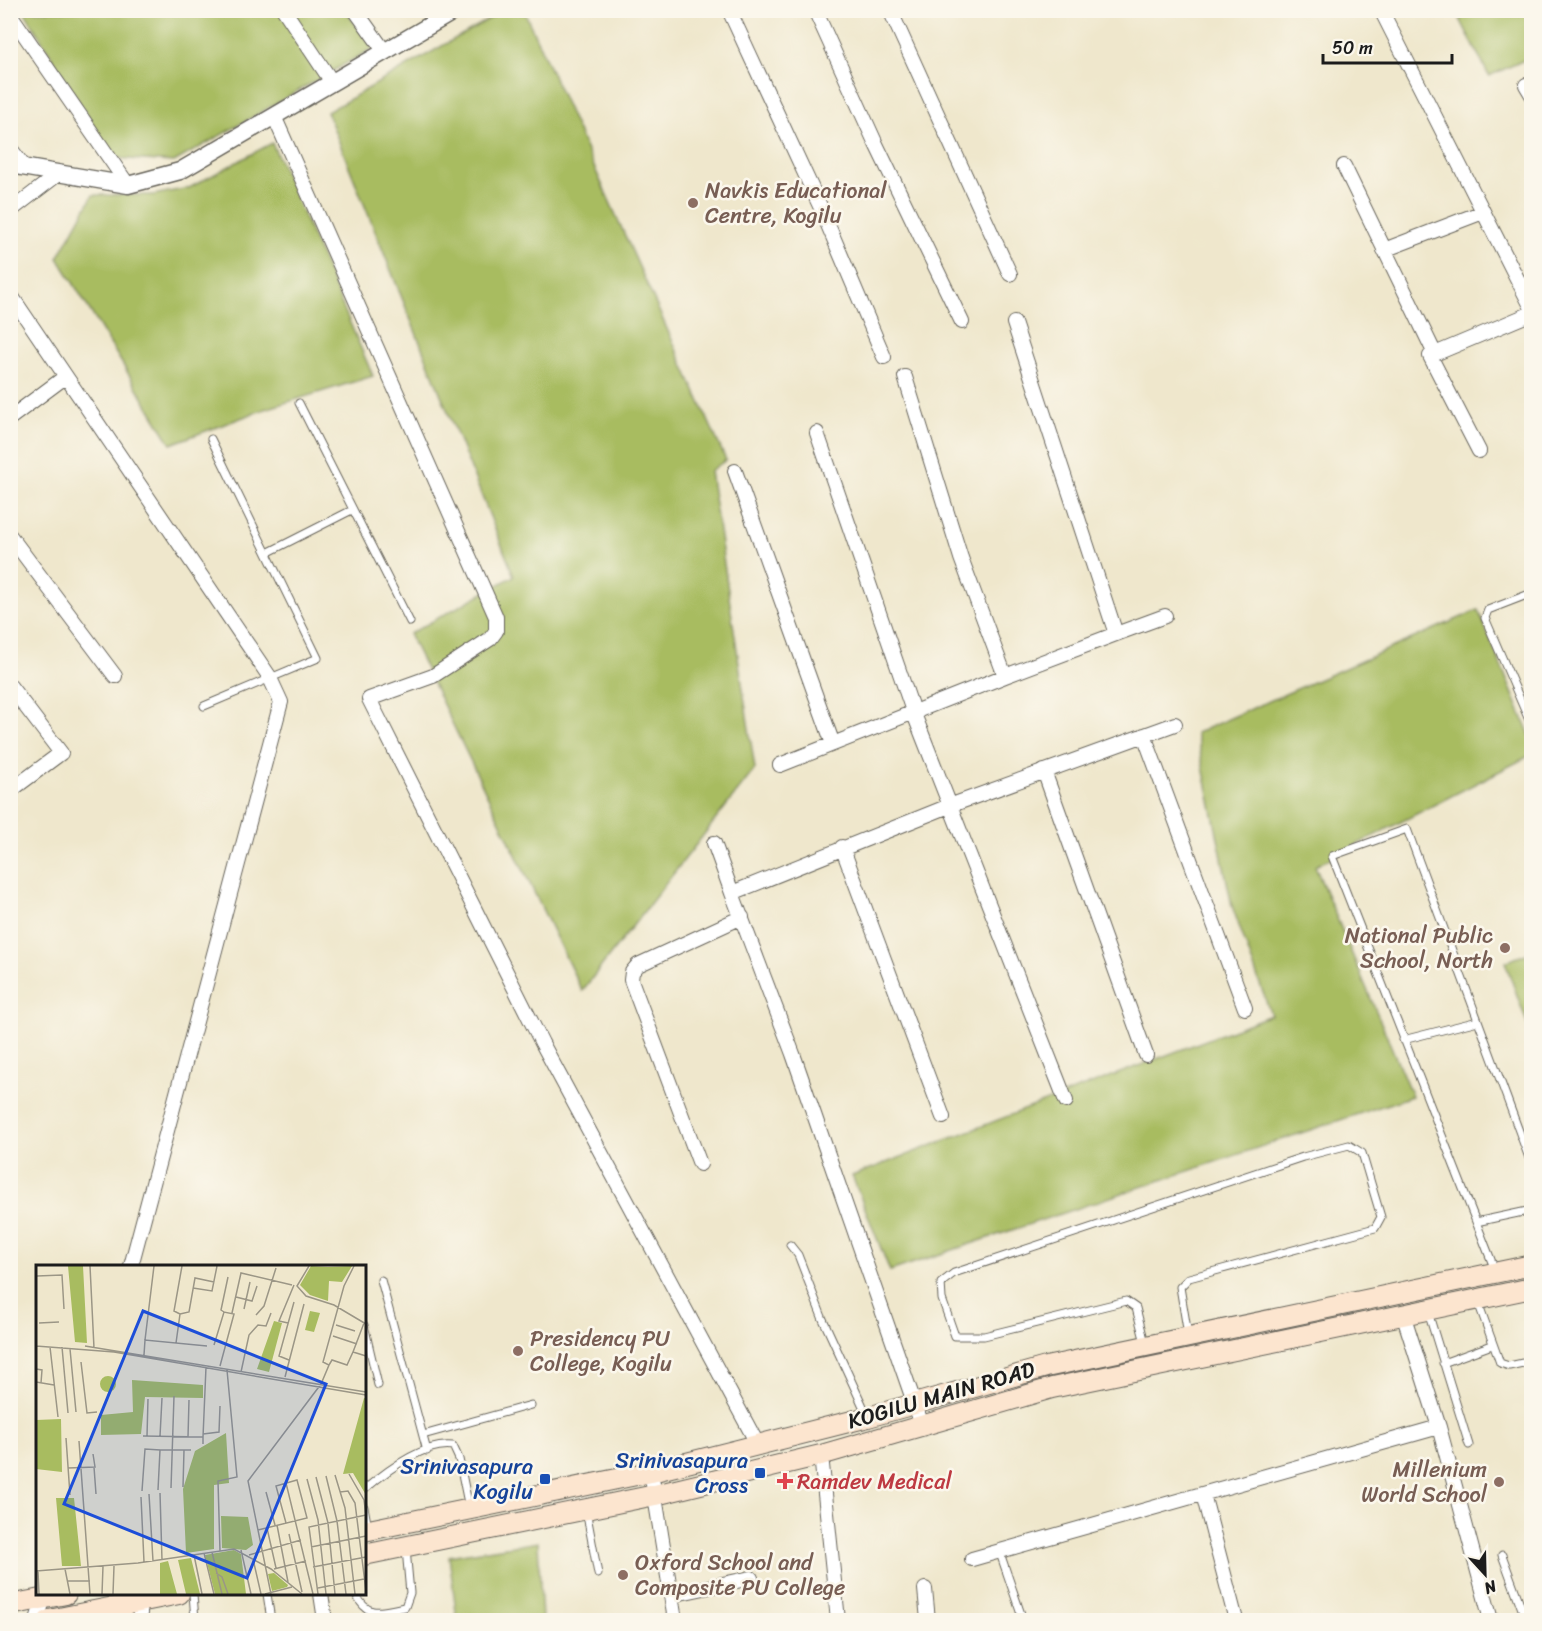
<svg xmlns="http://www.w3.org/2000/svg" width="1542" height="1631" viewBox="0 0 1542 1631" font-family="Sriracha,sans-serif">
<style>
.green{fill:#a8bc60;stroke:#626c3e;stroke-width:1.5}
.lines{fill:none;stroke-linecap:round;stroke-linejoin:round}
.service-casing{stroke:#66635a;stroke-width:9}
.minor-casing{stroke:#66635a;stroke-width:16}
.tertiary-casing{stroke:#66635a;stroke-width:19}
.secondary-casing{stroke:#66635a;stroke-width:22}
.service{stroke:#fff;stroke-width:7}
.minor{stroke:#fff;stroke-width:14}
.tertiary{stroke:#fff;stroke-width:16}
.secondary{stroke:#fce5cf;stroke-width:20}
.education-dot{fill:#8d6e63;stroke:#fbf7ec;stroke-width:2}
.transit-dot{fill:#1a4fb4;stroke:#fbf7ec;stroke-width:2}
.health-dot{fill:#e0444e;stroke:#fbf7ec;stroke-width:2}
.labels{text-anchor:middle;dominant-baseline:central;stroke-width:5;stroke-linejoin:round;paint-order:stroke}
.education-label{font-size:22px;fill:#785e54;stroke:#fbf7ec;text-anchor:start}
.street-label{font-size:22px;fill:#1c1c1c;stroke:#fbf7ec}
.transit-label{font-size:22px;fill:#164399;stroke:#fbf7ec;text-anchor:end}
.health-label{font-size:22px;fill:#be3a42;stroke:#fbf7ec;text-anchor:start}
.inset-road{fill:none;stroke:#9b9686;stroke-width:1.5}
.view{fill:#1d4ed8;fill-opacity:0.15;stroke:#1d4ed8;stroke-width:3}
.inset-edge{fill:none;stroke:#1c1c1c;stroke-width:3}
</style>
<rect width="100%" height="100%" fill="#fbf7ec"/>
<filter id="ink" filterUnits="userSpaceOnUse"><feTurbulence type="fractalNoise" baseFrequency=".0167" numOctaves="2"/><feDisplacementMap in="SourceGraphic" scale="12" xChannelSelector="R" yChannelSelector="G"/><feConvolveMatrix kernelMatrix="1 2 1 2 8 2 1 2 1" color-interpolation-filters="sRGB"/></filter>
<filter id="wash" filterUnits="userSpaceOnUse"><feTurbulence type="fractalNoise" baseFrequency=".008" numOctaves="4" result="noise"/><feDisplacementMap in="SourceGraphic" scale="24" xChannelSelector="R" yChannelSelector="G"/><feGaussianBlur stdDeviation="1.35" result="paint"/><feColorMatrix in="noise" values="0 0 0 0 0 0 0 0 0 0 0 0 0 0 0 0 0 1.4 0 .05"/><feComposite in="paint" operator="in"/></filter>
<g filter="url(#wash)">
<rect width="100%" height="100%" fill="#efe7cc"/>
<!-- green -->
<path class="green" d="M24,11H346L373,48L174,162L113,158Z
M503,11H524L726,460L710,471L755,769L582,991L409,634L514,576L327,112Z
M1456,11H1531V57L1489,76Z
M272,143L373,376L265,409L171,444L58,258L93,195H153L189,188Z
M1478,610L1531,738V755L1315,866L1412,1096L890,1271L852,1176L1271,1015L1232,906L1196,733Z
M1531,952V1034L1505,962Z
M538,1542L542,1620H457L449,1556Z"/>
</g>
<g filter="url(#ink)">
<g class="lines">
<!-- service casing -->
<g class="service-casing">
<path id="service" d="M299,403L410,622
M267,553L352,510
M1532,593L1488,610L1485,618L1532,727
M204,706L318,658L211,439
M1403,1040L1478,1021
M1476,1222L1532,1210
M790,1245L798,1255L822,1317L867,1415
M1495,1270L1332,856L1407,829L1532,1166
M381,1280L427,1451
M1478,1302L1500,1363L1509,1366L1532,1361
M1428,1312L1469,1445
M364,1325L378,1385
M1145,1343L1136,1308L1126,1301L984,1336H955L942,1299L941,1283L954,1273L1303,1157L1349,1145L1362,1153L1381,1217L1375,1228L1189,1278L1180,1287L1188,1335
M1443,1363L1492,1345
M423,1435L531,1405
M364,1490C385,1472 424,1442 453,1446L459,1459L469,1508
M364,1507L368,1528
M586,1510L598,1574
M1000,1553L1023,1620
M1502,1555L1526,1620
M193,1594L195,1620
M267,1594L271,1620
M356,1594C367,1619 382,1611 405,1607L410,1593L406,1549"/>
</g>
<!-- minor casing -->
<g class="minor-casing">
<path id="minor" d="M284,10L332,82
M355,10L385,52
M729,10L820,206L884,357
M815,10L875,142L962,322
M890,10L1010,274
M1381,10L1532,308
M10,14L128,185
M1526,85L1532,95
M274,116L496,617V631L490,639L433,676L369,699L542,1043L758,1445
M10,148L25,168
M1344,166L1435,354
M10,211L57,175
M1384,250L1483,212
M10,294L269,676L281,702L131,1266
M905,377L961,558L1005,676L1116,634L1014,323
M10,418L65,377
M817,433L914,714L1066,1101
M1479,451L1430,356L1532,313
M735,471L833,744
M10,536L115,676
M1116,634L1165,616
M10,686L61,753L10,791
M1144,735L1245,1008
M780,765L1005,676
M1044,771L1146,1055
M714,843L732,893L949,806L1175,724
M842,847L943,1117
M732,893L793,1054L922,1425
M700,1164L631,980L632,972L638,965L742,917
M1439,1427L1491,1620
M821,1455L838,1620
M651,1472L675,1620
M1203,1494L1236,1620
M972,1559L1439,1427L1403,1314
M925,1589L928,1620
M321,1594L325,1620
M671,1595L751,1578
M140,1602V1620
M37,1620L45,1594"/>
</g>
<!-- tertiary casing -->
<g class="tertiary-casing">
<path id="tertiary" d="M10,165L128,185L180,171L456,10"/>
</g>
<!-- secondary casing -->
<g class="secondary-casing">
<path id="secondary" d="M364,1531L651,1472L868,1417L1046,1367L1532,1265
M364,1555L655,1495L821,1455L1052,1388L1532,1288
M10,1605L66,1594
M49,1620L179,1594"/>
</g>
<!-- service -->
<use href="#service" class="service"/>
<!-- minor -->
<use href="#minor" class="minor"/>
<!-- tertiary -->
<use href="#tertiary" class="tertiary"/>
<!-- secondary -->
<use href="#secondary" class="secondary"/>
</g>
</g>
<!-- markers -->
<g class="education-dot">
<circle cx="693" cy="203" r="6"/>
<circle cx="1505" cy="948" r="6"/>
<circle cx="518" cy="1351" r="6"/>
<circle cx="1499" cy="1482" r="6"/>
<circle cx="623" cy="1575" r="6"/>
</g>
<g class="transit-dot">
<rect x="754" y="1467" width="12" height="12" rx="3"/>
<rect x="539" y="1473" width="12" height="12" rx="3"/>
</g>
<path class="health-dot" d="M782 1472h6v6h6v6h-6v6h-6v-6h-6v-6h6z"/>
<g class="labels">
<!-- education labels -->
<g class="education-label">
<text x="705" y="190">Navkis Educational<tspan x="705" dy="25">Centre, Kogilu</tspan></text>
<text x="1493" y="935" text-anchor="end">National Public<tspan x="1493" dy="25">School, North</tspan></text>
<text x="530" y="1338">Presidency PU<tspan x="530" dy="25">College, Kogilu</tspan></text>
<text x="1487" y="1469" text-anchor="end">Millenium<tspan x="1487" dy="25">World School</tspan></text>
<text x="635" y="1562">Oxford School and<tspan x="635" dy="25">Composite PU College</tspan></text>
</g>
<!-- street labels -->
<g class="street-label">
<text transform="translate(941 1395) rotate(-16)">KOGILU MAIN ROAD</text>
</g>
<!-- transit labels -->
<g class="transit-label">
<text x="748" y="1460">Srinivasapura<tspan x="748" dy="25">Cross</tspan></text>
<text x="533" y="1466">Srinivasapura<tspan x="533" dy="25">Kogilu</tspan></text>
</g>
<!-- health labels -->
<g class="health-label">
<text x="797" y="1481">Ramdev Medical</text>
</g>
</g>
<!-- overview -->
<g transform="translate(36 1265)">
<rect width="330" height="330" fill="#efe7cc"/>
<path d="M32,1H47L51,78L39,77ZM275,1L292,2L316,1L306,17L293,16L292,36L274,30L264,20ZM274,46L284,48L278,67L269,65ZM238,56L246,58L233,107L221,104ZM64 119a8 8 0 1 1 16 0a8 8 0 1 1-16 0ZM96,115L167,120V133L109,132L105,169L65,170V150L97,147ZM328,133L330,134V230L317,208L307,209ZM25,154L26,207L0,204V155ZM190,168L193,218L178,220V284L150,288L147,224L159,186ZM20,233H38L45,301H26ZM185,251L212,252L217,280L210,285L186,283ZM198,285L205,289L210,329H179L169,290ZM155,293L164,329H150L142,295ZM132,296L141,329H124V298ZM238,308L252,320L251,322L236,326L232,309Z" fill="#a8bc60"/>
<path class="inset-road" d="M54,1L58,83M273,1L261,21L270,31L298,40L330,59M1,11L26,10L28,44M157,23L176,26L181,1M200,32L216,36L221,21M208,44L214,17M188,47L185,45L192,12M196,48L205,8L256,20M144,49L153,47L159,13L178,17M220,50L228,41L240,3M3,58L23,57M252,58L243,56L258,20M300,60L319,66M297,71L321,79M109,75L118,1M140,78L144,49L138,46L146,1M178,80L188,47L198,49L184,101M0,81L78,87L330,130M49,81L330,127M14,82L22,152M26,82L32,148M34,84L40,147M317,87L328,58M108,90L109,75L171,81M0,91V1M253,95L243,91L258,37M45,97L51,148L61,147M293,100L296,95L311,100L317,87L330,91M0,104L6,105L5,118M205,107L213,70L222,60L230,61L235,48M249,112L268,39M0,117L18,120M167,169L183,167L184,141M107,171L167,172V179M111,171L112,134M124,171L126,133M152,172L153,135M167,172L170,102M30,173L34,230M43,176L54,329M124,185H155M58,202L60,229M32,203L59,202L57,189M313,209L328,235L330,251M299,210L309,243L319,329M290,211L301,256L310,329M280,212L292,258L299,329M271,214L282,255L290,329M250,218L277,329M147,222L148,185M135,223L138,131M106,226L109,184L124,185L122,225M230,227L239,260M304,227L312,226L319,238L330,326M124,228L126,295M113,229L117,296M105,232L108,297M241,260L252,317M231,263L240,303M222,265L271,253L261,215L240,221L250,258M253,269L266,327M275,282L330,271M205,285L215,329M184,286L182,216L201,212L191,105M176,287L186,329M168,288L178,329M158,290L166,329M213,290L265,275M217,294L225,329M277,302L330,292M29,304L34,329M238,304L270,296M0,306L102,298L198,284L235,304L266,329M2,306L3,329M180,308L186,312L192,329M32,316H54M282,323L328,314M66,329L67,301M77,329L78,301M229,329L256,322M235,329L212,216L285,119L293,100L287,97L308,21L318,1M282,329L273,262L330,250"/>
<path class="view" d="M107,46L290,119L211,313L28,239Z"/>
<rect width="330" height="330" class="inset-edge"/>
</g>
<!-- margin -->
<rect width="1542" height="1631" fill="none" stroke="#fbf7ec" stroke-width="36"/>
<!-- north arrow -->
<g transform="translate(1485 1574) rotate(158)" stroke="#fbf7ec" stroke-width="4.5" paint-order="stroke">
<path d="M0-4.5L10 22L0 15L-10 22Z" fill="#1c1c1c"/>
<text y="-9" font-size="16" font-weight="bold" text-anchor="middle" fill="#1c1c1c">N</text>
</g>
<!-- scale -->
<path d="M1323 54v9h129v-9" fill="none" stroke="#1c1c1c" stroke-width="3"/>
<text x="1332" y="54" font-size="18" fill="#1c1c1c" stroke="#fbf7ec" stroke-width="4.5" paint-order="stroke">50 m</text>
</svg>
